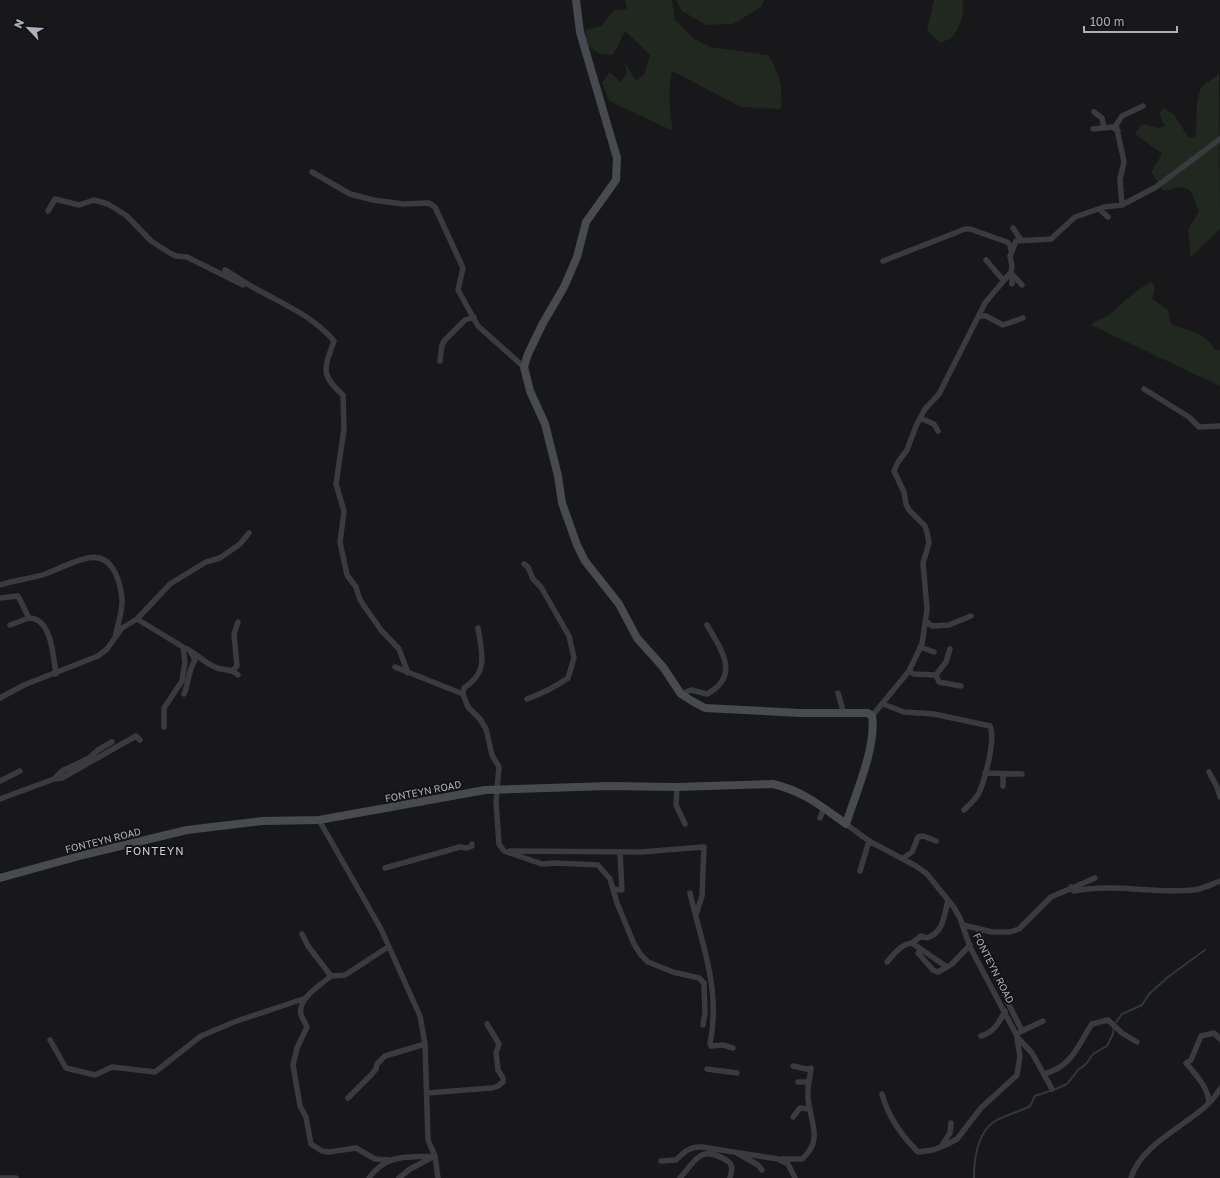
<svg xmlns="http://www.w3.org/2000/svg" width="1220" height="1178" viewBox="0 0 1220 1178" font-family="'Golos Text',sans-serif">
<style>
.green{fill:#202820}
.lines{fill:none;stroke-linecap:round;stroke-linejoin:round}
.stream{stroke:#2e393e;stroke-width:2}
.street{stroke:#393b3f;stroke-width:5.5}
.secondary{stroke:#474a4f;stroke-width:8}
.labels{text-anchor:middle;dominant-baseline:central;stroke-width:4;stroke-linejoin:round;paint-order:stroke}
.street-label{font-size:10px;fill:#aab1ba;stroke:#131315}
.neighbourhood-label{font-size:11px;letter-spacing:1px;fill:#cbcfd6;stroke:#131315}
</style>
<rect width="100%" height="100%" fill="#18181a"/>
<!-- green -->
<path class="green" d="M625,0H672L675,20L693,38L710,47L768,55C780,74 783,86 781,109L741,107L672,71C668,90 669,111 673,131L609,101L602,83L610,72L621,82L627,73L624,61L636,81L645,73L650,55L625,31L613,55L600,54L587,45L585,30L602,26L614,10L627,9Z
M676,0H764L761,7L733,24L706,25L682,11Z
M934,0H962C966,10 960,27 953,36C951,39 944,41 940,43L927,30Z
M1219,74L1220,229L1191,257L1188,230L1199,211L1190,190L1181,187L1164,191L1151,172L1162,154L1135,134L1142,124L1159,128L1165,126L1159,113L1164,108L1174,115L1189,138L1196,136L1197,102L1201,87Z
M1152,282L1155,288L1152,299L1168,310L1170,323C1187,332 1204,330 1215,350H1220V386L1091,325C1096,320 1101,320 1107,316C1122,305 1135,289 1152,282Z"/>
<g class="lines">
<!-- stream -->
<path class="stream" d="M974,1178C974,1158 977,1133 995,1121C1006,1115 1019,1112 1030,1106L1035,1096L1056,1089L1067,1084L1078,1070L1086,1064L1093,1054L1107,1046L1113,1034L1114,1025L1122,1014L1142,1005L1149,994L1168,977L1205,950"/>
<!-- street -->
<path class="street" d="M1094,112L1102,118L1104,128
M1093,129L1112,127L1118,131
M312,172L350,194L373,200L403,204L429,203L435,207L463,268L458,290L478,326L524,367
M1122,205L1120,179L1124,162L1116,125L1122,116L1143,106
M1099,209L1108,217
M48,211L55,199L79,205L94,200L108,204L127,216L151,241L170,253L176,256L187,257L243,285
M1013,228L1021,240
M986,260L1003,280
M883,261L965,229H970L1007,242L1010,245L1011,251
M225,270C237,277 248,285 260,291C287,306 314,317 334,341C324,369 320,375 343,395L344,429L336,484L344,511L340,542L347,575L356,587L360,600L381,630L399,649L408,673
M1014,276L1022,285
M1012,284V274
M979,316H986L1003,325L1023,318
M440,361L442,345L445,340L465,320L474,317
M1144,389L1189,417L1199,427L1220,426
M920,418L934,424L938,431
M524,564L528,567L533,579L541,587L569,636L574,658L568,678C555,687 541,694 527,699
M0,585C15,580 30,579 45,574C59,569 73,561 88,558C112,553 120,579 122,599C123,611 117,626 115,638
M0,598L18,596L29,618L10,625
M29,618C52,618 53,657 56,674
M137,619L170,584L206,562L220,558L240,544L249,533
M926,621L932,626L949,625L971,616
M478,628C482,655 489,671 464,688L463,694L468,707L480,719L486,729L492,755L499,767L496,801L499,844L504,851L542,864L556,863L598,865L610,879L617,903L634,944L641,955L648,962L673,972L699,978L704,983L705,1013L703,1025
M920,647L934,652
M395,667L463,694
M232,671L237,666L234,634L238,622
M909,671L914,674L936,675L946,662L950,649
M936,675L939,682L961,686
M838,693L844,714
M184,694C189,682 188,671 195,660L191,653
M681,694L691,690L707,694C741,676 721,649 707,625
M0,698L24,685L98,656L107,649L122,628L137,619L183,647C195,651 202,662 215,667C222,671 232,668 238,675
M883,704L904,712L934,714L990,726C996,739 985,779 979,793C976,799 969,805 964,810
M872,716L909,671L922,644L927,609L923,563L929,543L927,532L925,526L909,510L906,504L904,492L894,471L898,462L907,450L916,426L925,409L939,394L985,303L1011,272L1012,266L1010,256L1016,241L1051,239L1075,217L1104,207L1122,205L1156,187L1220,139
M164,727V708L182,681L185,662L183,647
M1209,772L1217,787L1220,797
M985,773L1022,774
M1003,774V786
M54,779L62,778L136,736L140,740
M0,781L20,771
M677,787L676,805L685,824
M0,799L54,779L62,771L89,758L98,750L112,742
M820,818L824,808
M319,820L381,929L420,1016L425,1044L428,1140L435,1156L438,1178
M846,824L869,841L916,866L927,874L953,906L960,918L970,947L1018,1038L1032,1053L1052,1089
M510,851L641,852L704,847L702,896L696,915
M903,858L912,852L918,837L923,836L936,841
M385,868L460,847L467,848L472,846V844
M860,871L869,841
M1071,887L1074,891C1114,883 1154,894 1194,890C1203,889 1212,884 1220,881
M614,889L622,890L620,852
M690,893C702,946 721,988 710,1044
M963,925L992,932H1010L1019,929L1051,897L1095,878
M978,929L992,970L1022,1031
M302,934L308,946L331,976L345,975L388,947
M912,943L921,936L927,938C944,932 944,916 948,900
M918,953L933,970L938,972L947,967
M887,962C894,954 901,944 912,943L947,967L952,964L970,945
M331,976C321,985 297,998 301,1015C303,1019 305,1023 307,1027L297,1048L293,1065L300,1106L306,1117L311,1144L322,1151L329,1152L356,1148L375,1159L389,1160
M1020,1032L1043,1021
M981,1036C994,1032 999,1023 1005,1011
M50,1040L66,1068L95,1075L112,1067L155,1072L201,1036L234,1022L306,998
M711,1046L723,1045L733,1048
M793,1066L811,1070
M707,1069L737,1073
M1044,1074C1073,1066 1077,1046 1092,1024L1108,1020L1122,1033L1137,1042
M798,1082H809
M427,1093L492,1088L498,1086L503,1082V1078L498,1070L496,1053L499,1044L487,1024
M882,1094C888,1117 901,1135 918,1152L933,1150L946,1145L957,1139L981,1108L1017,1075L1020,1056L1017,1039
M348,1098L372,1074L376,1069L377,1064L385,1056L425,1044
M1209,1103C1208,1087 1196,1075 1186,1063L1191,1060L1201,1036L1214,1033L1220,1039
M793,1117L800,1108L810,1109
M941,1147L950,1133L951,1123
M737,1153L758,1165L762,1170
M782,1159H802C824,1140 810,1122 808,1098C807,1088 810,1078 811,1068
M661,1161L676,1160C684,1152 690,1146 702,1147L778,1159L788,1164L795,1178
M0,1178H16
M369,1178C387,1153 407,1158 435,1156
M399,1178L410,1169L433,1157
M680,1178C686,1172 692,1161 700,1156C708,1150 723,1157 730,1163L732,1168L730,1178
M1131,1178C1140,1146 1183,1127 1206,1106C1212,1101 1216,1095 1220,1089"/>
<!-- secondary -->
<path class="secondary" d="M0,878L87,854L187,830L263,821L319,820L485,790L608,786L677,787L773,784C803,791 821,806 846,824C855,795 877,746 872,716L868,713H800L705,708L692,701L681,694L663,667L637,638L619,604L585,561L577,545L562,503L558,476L545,424L530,391L524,367L528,354L543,323L564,287L577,257L586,222L616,180L617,158L580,32L576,0"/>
</g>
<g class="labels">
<!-- street labels -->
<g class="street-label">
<text transform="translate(423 791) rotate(-11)">FONTEYN ROAD</text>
<text transform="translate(103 840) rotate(-14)">FONTEYN ROAD</text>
<text transform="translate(994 968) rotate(63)">FONTEYN ROAD</text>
</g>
<!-- neighbourhood labels -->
<g class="neighbourhood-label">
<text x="155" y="850">FONTEYN</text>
</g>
</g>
<!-- north arrow -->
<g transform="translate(28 28) rotate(295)" stroke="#131315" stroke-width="3" paint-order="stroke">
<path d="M0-3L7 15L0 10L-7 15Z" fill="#aab1ba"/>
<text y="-6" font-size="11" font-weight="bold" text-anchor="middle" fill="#aab1ba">N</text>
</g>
<!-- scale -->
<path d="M1084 26v6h93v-6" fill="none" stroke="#aab1ba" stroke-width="2"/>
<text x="1090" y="26" font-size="12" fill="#aab1ba" stroke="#131315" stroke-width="3" paint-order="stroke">100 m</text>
</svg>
